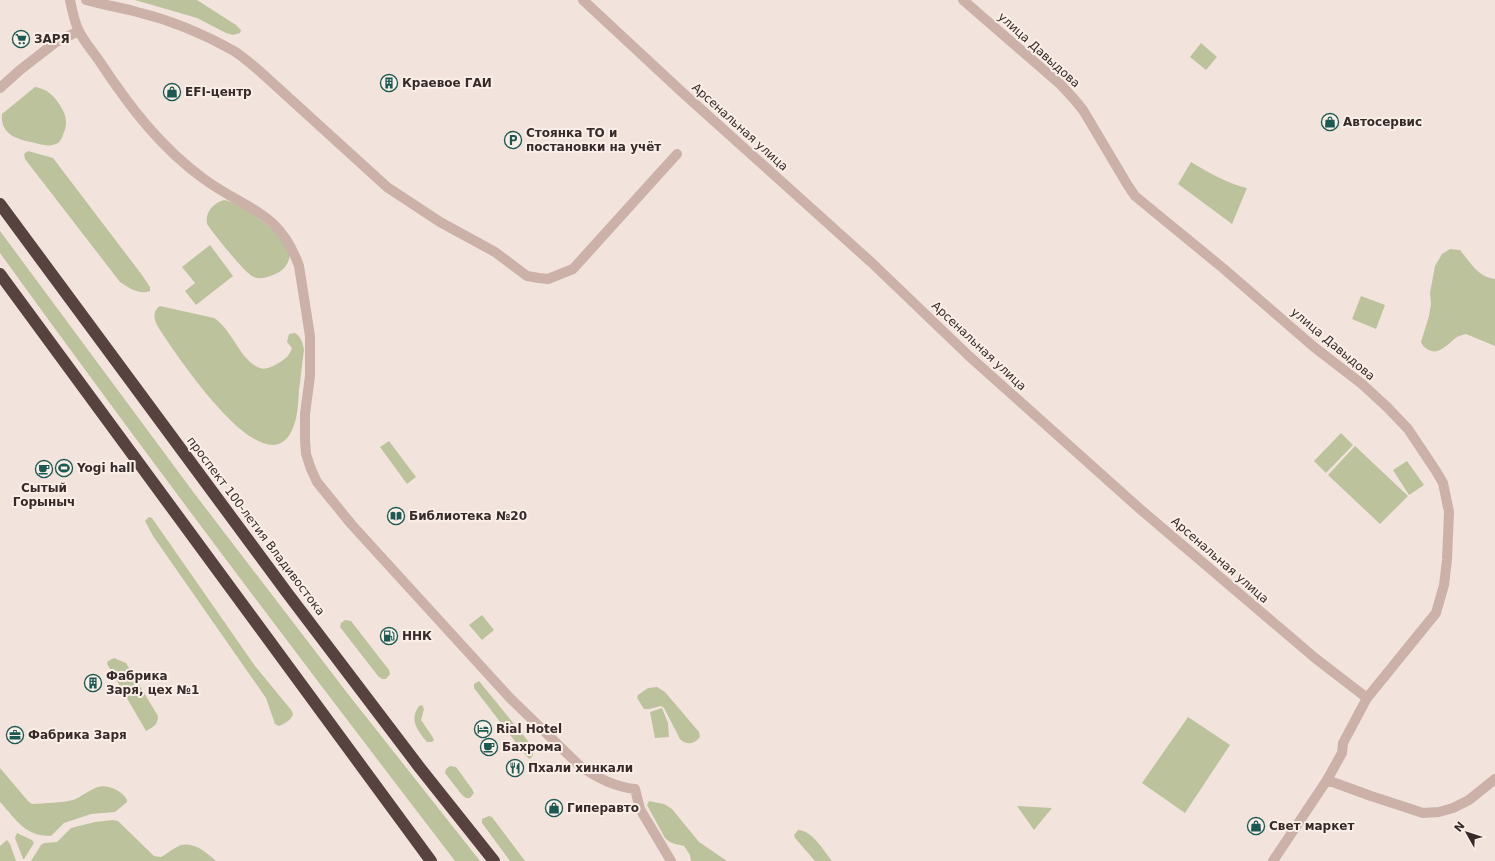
<svg xmlns="http://www.w3.org/2000/svg" width="1495" height="861" viewBox="0 0 1495 861" font-family="'DejaVu Sans',sans-serif">
<style>
.green{fill:#bcc29c}
.lines{fill:none;stroke-linecap:round;stroke-linejoin:round}
.minor{stroke:#cbb1a8;stroke-width:10}
.highway{stroke:#58423f;stroke-width:12}
.labels{text-anchor:middle;dominant-baseline:central;stroke-width:4;stroke-linejoin:round;paint-order:stroke}
.poi-label{font-size:12px;font-weight:bold;fill:#372a28;stroke:#faefe8;text-anchor:start}
.street-label{font-size:12px;fill:#372a28;stroke:#faefe8}
</style>
<rect width="100%" height="100%" fill="#f2e4dc"/>
<!-- green -->
<path class="green" d="M135,0H197L236,25L241,30L240,33L233,35L226,33L197,18Z
M1201,43L1217,57L1206,70L1190,57Z
M35,87C48,89 54,96 61,107C66,115 67,120 65,130C63,134 62,140 58,143C50,148 39,144 31,142C17,139 0,134 2,114Z
M28,151L53,158L142,275L150,287V291C139,295 129,288 120,282L25,159L24,154Z
M1191,162C1209,173 1227,183 1247,188L1232,224L1178,184Z
M224,200C240,202 277,230 285,244C287,247 289,252 290,255C288,266 283,271 273,275C266,278 258,280 252,276C243,271 214,234 207,224C205,212 213,203 224,200Z
M0,231L194,493L348,694L480,861H455C301,660 148,458 0,253Z
M210,245L233,276L196,305L185,291L195,283L182,267Z
M1450,249L1460,250C1470,262 1478,277 1495,279V346L1466,334C1463,335 1459,336 1457,337C1448,343 1439,357 1427,349C1424,347 1422,345 1421,342L1429,316L1431,304L1430,293L1435,266L1442,254Z
M1361,296L1385,305L1376,329L1352,319Z
M160,306L214,318C232,329 241,362 260,368C265,370 271,367 275,365C284,360 289,357 292,348L287,342L289,334L295,333C301,337 303,343 304,350C302,363 301,377 299,390C298,405 298,420 290,434C260,484 172,348 158,327C154,320 152,311 160,306Z
M1341,433L1353,445L1326,473L1314,461Z
M389,441L416,477L407,484L380,447Z
M1355,446L1408,496L1380,524L1328,475Z
M1407,461L1424,485L1409,495L1393,470Z
M149,517L152,518L255,666L292,711L293,715C290,721 284,724 279,726L275,724L266,698L153,536L145,521Z
M482,615L494,630L482,640L469,625Z
M345,620L351,621L389,670L390,674L386,679H382L378,676L340,627L341,623Z
M114,658L126,663L158,716C158,725 153,727 146,731L107,664L108,661Z
M479,681L528,741L533,748V755L530,759L527,757L474,688V684Z
M657,687L665,692L699,732L700,737C694,744 687,746 680,739L664,708L661,706L649,709H644L637,698L638,695L648,688Z
M422,705L424,709L421,720L432,736L434,740L432,742H427C417,730 409,720 419,706Z
M662,708L668,723L669,737L655,738L650,712Z
M1188,717L1230,745L1185,813L1142,783Z
M450,766L456,767L472,789L474,793L470,798H466L462,795L445,773L446,769Z
M0,768L28,801L32,804C44,803 62,803 73,800C81,797 89,790 98,787C107,784 123,791 127,800V802L115,812L91,814L64,823L51,836C24,836 17,820 0,802Z
M649,801L664,804L672,809L699,842L727,861H691L690,855L684,846C676,844 671,844 665,838L647,805Z
M1017,806L1052,808L1034,830Z
M489,816L492,817L525,861H510L482,823V819Z
M113,820L118,821L154,856L161,857C167,854 172,849 177,847C191,839 206,852 216,861H31L41,845L44,843L57,842L71,828L95,822Z
M798,830C812,830 824,851 832,861H815L795,838L794,835Z
M17,833L32,840L34,843L24,859H23L15,838Z
M7,840L10,844L16,861H0V846Z"/>
<g class="lines">
<!-- minor -->
<path class="minor" d="M70,0C72,10 74,20 78,29C83,41 93,51 100,62C129,106 161,148 204,179C246,210 279,210 299,266L310,336V376L305,414V440L306,454L311,469L317,482L352,525L509,697L580,766C597,778 614,787 635,789L640,809L671,861
M86,0C103,5 120,7 137,12C170,20 204,34 234,51C245,58 255,67 265,76L387,187L440,222L495,252L527,276L539,278L548,279L573,269L677,154
M583,0L683,93L872,263L969,356L1140,509L1315,658L1367,698
M963,0L1060,84L1074,99L1083,110L1127,184L1135,196L1224,269L1314,347L1362,384L1387,407L1408,429L1436,471L1443,483L1449,512L1447,560L1444,585L1436,613L1367,698L1343,743L1342,753L1327,780L1273,861
M0,88L20,70L56,42L79,31
M1327,780L1371,796L1423,813L1439,812L1453,808L1469,800L1495,779"/>
<!-- highway -->
<path class="highway" d="M0,204L288,594L420,768L494,861
M0,274L431,861"/>
</g>
<!-- icons -->
<defs>
<g id="supermarket-ring" transform="scale(0.9)"><circle r="9.5" fill="#faefe8" stroke="#1d5952" stroke-width="1.5"/><path d="M-6-5.5h2.5l.6 2H6L4.5 2H-2.5L-4.4-4H-6ZM-1.5 3.2a1.3 1.3 0 1 0 .1 0ZM3 3.2a1.3 1.3 0 1 0 .1 0Z" fill="#1d5952"/></g>
<g id="building-ring" transform="scale(0.9)"><circle r="9.5" fill="#faefe8" stroke="#1d5952" stroke-width="1.5"/><path d="M-4-6H4V6H1V3H-1V6H-4ZM-2.5-4.3h1.7v1.8h-1.7ZM.8-4.3h1.7v1.8H.8ZM-2.5-1h1.7V.8h-1.7ZM.8-1h1.7V.8H.8Z" fill="#1d5952"/></g>
<g id="shop-ring" transform="scale(0.9)"><circle r="9.5" fill="#faefe8" stroke="#1d5952" stroke-width="1.5"/><path d="M-5-2.5h2.3a2.7 3.5 0 0 1 5.4 0H5L5.5 6h-11ZM-1.5-2.5h3a1.5 2.3 0 0 0-3 0Z" fill="#1d5952"/></g>
<g id="parking-ring" transform="scale(0.9)"><circle r="9.5" fill="#faefe8" stroke="#1d5952" stroke-width="1.5"/><path d="M-3.5-5.5H1a3.5 3.5 0 0 1 0 7H-1V5.5H-3.5ZM-1-3.4V-.6H.8a1.4 1.4 0 0 0 0-2.8Z" fill="#1d5952"/></g>
<g id="stadium-ring" transform="scale(0.9)"><circle r="9.5" fill="#faefe8" stroke="#1d5952" stroke-width="1.5"/><path d="M0-5a6.5 5 0 1 0 0 10a6.5 5 0 1 0 0-10ZM-3.5-1.8h7v3.6h-7Z" fill="#1d5952"/></g>
<g id="cafe-ring" transform="scale(0.9)"><circle r="9.5" fill="#faefe8" stroke="#1d5952" stroke-width="1.5"/><path d="M-5.5-4.5H6V0H3Q3 3.5 0 3.5H-2.5Q-5.5 3.5-5.5 0ZM3-3.2v2h1.7v-2ZM-6 4.5H4V6H-6Z" fill="#1d5952"/></g>
<g id="library-ring" transform="scale(0.9)"><circle r="9.5" fill="#faefe8" stroke="#1d5952" stroke-width="1.5"/><path d="M-6-4Q-3-5.5-.7-3.5V5Q-3 3-6 4ZM6-4Q3-5.5 .7-3.5V5Q3 3 6 4Z" fill="#1d5952"/></g>
<g id="fuel-ring" transform="scale(0.9)"><circle r="9.5" fill="#faefe8" stroke="#1d5952" stroke-width="1.5"/><path d="M-5.5-6h7V0h2V4h1.3V-2.5L3-4.5l.8-.8L6-3V5H2.5V1h-1V6h-7ZM-4.2-4.7v3.2H.2V-4.7Z" fill="#1d5952"/></g>
<g id="hotel-ring" transform="scale(0.9)"><circle r="9.5" fill="#faefe8" stroke="#1d5952" stroke-width="1.5"/><path d="M-6-4.5h1.5V1H6V5H4.5V3h-9V5H-6ZM-4 0a1.8 1.8 0 1 1 3.6 0ZM.5 0V-2.5h3Q6-2.5 6 0Z" fill="#1d5952"/></g>
<g id="office-ring" transform="scale(0.9)"><circle r="9.5" fill="#faefe8" stroke="#1d5952" stroke-width="1.5"/><path d="M-6-3h4V-5.5h4V-3h4V5H-6ZM-1-4.5V-3h2v-1.5ZM-6 0V1H6V0Z" fill="#1d5952"/></g>
<g id="restaurant-ring" transform="scale(0.9)"><circle r="9.5" fill="#faefe8" stroke="#1d5952" stroke-width="1.5"/><path d="M-5-6h1v4h1v-4h1v4h1v-4h1v5L-1.5 .5V6h-2V.5L-5-1ZM5-6V6H3V1.5H1.5Q1.5-4 5-6Z" fill="#1d5952"/></g>
</defs>
<g fill-rule="evenodd">
<use href="#supermarket-ring" x="21" y="39"/>
<use href="#building-ring" x="389" y="83"/>
<use href="#shop-ring" x="172" y="92"/>
<use href="#shop-ring" x="1330" y="122"/>
<use href="#parking-ring" x="513" y="140"/>
<use href="#stadium-ring" x="64" y="468"/>
<use href="#cafe-ring" x="44" y="469"/>
<use href="#library-ring" x="396" y="516"/>
<use href="#fuel-ring" x="389" y="636"/>
<use href="#building-ring" x="93" y="683"/>
<use href="#hotel-ring" x="483" y="729"/>
<use href="#office-ring" x="15" y="735"/>
<use href="#cafe-ring" x="489" y="747"/>
<use href="#restaurant-ring" x="515" y="768"/>
<use href="#shop-ring" x="554" y="808"/>
<use href="#shop-ring" x="1256" y="826"/>
</g>
<g class="labels">
<!-- poi labels -->
<g class="poi-label">
<text x="34" y="39">ЗАРЯ</text>
<text x="402" y="83">Краевое ГАИ</text>
<text x="185" y="92">EFI-центр</text>
<text x="1343" y="122">Автосервис</text>
<text x="526" y="133">Стоянка ТО и<tspan x="526" dy="14">постановки на учёт</tspan></text>
<text x="77" y="468">Yogi hall</text>
<text x="44" y="488" text-anchor="middle">Сытый<tspan x="44" dy="14">Горыныч</tspan></text>
<text x="409" y="516">Библиотека №20</text>
<text x="402" y="636">ННК</text>
<text x="106" y="676">Фабрика<tspan x="106" dy="14">Заря, цех №1</tspan></text>
<text x="496" y="729">Rial Hotel</text>
<text x="28" y="735">Фабрика Заря</text>
<text x="502" y="747">Бахрома</text>
<text x="528" y="768">Пхали хинкали</text>
<text x="567" y="808">Гиперавто</text>
<text x="1269" y="826">Свет маркет</text>
</g>
<!-- street labels -->
<g class="street-label">
<text transform="translate(1039 50) rotate(42)">улица Давыдова</text>
<text transform="translate(740 127) rotate(42)">Арсенальная улица</text>
<text transform="translate(1333 344) rotate(40)">улица Давыдова</text>
<text transform="translate(979 346) rotate(43)">Арсенальная улица</text>
<text transform="translate(256 526) rotate(53)">проспект 100-летия Владивостока</text>
<text transform="translate(1220 560) rotate(41)">Арсенальная улица</text>
</g>
</g>
<!-- north arrow -->
<g transform="translate(1467 833) rotate(309)" stroke="#faefe8" stroke-width="3" paint-order="stroke">
<path d="M0-3L7 15L0 10L-7 15Z" fill="#372a28"/>
<text y="-6" font-size="11" font-weight="bold" text-anchor="middle" fill="#372a28">N</text>
</g>
</svg>
